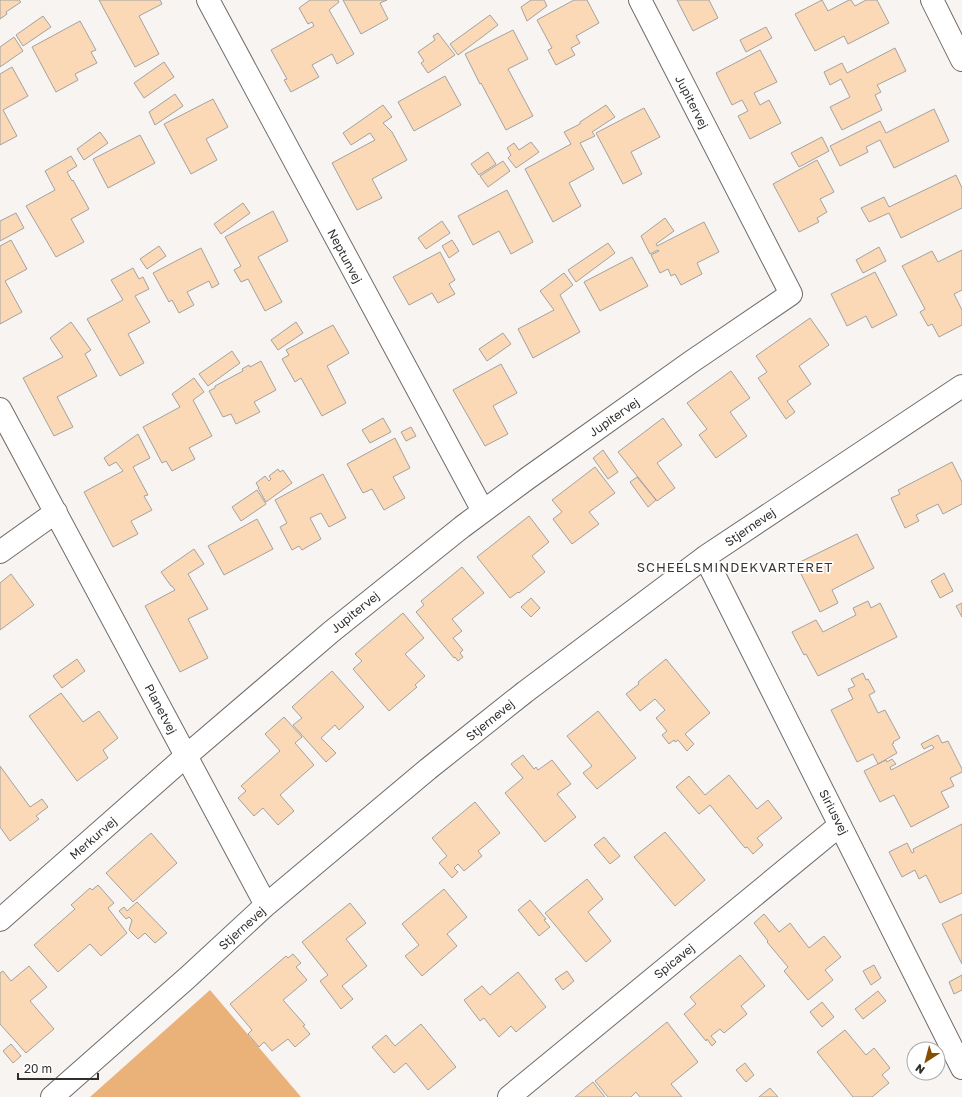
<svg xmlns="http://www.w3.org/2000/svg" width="962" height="1097" viewBox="0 0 962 1097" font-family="'Golos Text',sans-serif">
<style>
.forest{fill:#eab178}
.building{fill:#fbd8b6;stroke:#a4a29f}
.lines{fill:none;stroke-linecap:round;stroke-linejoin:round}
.minor-casing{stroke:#6f6c6a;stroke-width:24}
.minor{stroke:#fff;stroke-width:22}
.labels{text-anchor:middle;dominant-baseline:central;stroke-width:3.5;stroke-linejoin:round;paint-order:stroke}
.street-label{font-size:12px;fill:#302f2e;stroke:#fff}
.neighbourhood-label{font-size:13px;letter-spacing:1px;fill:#3a3836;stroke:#fff}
</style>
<rect width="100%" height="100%" fill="#f7f4f2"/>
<!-- forest -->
<path class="forest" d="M210,990L301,1097H90Z"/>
<!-- building -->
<path class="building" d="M0,0H19L21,2L6,12L7,14L0,19Z
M99,0H160L162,4L139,16L159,54L135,67Z
M310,0H338L339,2L329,10L354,54L337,64L332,54L312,65L319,77L291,92L284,80L287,79L271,50L314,26L312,22L308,24L299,8Z
M343,0H387L380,3L388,19L361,34Z
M531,0H544L547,6L527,21L521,7Z
M574,0H587L599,23L576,36L580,43L571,48L575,55L556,65L548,50L552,48L537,20Z
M677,0H709L718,18L693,31Z
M822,0L828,11L849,0H851L855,6L866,0H877L889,23L848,44L844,36L815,51L795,14Z
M490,15L498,25L458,55L450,44Z
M43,16L51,27L23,46L16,35Z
M80,21L96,50L91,52L97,63L75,74L78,80L56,92L32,47Z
M766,27L772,38L746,52L740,40Z
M513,30L528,59L508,69L533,116L506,130L481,83L480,84L465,54Z
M438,33L455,55L428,73L421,63L424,61L418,52L435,40L433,36Z
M14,37L23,51L0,67V47Z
M895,48L906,71L877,85L881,92L875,95L882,110L842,130L830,107L850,97L841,79L830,85L824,72L842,63L847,73Z
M760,50L777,82L754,93L760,105L769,100L781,123L750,139L738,116L748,111L742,100L732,105L716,73Z
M164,62L174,77L144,98L134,83Z
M12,67L28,96L3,110L17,136L0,145V74Z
M445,76L461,105L414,131L398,102Z
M175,94L183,106L155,125L149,112Z
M213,99L228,127L206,139L217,160L191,174L164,124Z
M383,105L392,117L383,123L392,132L407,160L372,179L382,198L357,210L332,163L375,140L370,133L351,145L343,133Z
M606,105L615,117L592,132L595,136L580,143L594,169L569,183L581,206L553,222L525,169L571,144L564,132L580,124V122Z
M644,108L660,137L631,152L642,174L623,184L596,133Z
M934,109L949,141L894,168L880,140L866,147L868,152L840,166L830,146L880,121L886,133Z
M100,132L108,143L84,160L77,149Z
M140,135L155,163L108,188L93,159Z
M822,137L829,151L799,167L791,153Z
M531,142L539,152L516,168L508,158L511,155L507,148L514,143L519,150Z
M488,152L496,164L479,175L471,164Z
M71,156L77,166L67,172L72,181L73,180L89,209L71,219L84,242L56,257L26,206L55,190L45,171Z
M817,160L834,192L820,199L827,212L817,218L819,222L799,232L773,184Z
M503,161L510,171L488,187L480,176Z
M956,175L962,188V208L901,238L889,213L869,222L861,208L884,197L889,207Z
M507,190L533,242L511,254L499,231L473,245L458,216Z
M243,203L250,213L221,234L214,224Z
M273,211L288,241L258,257L282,302L265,311L248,279L241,282L234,270L241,266L225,237Z
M16,213L24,228L0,241V221Z
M665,218L674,231L656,244L657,246L704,222L719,252L697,263L702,274L681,285L675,274L671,276L668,269L660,273L651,255L659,251L658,250L650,254L641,236Z
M442,221L450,233L426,249L418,238Z
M11,240L27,269L5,281L22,312L0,324V246Z
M452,240L459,251L449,258L442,246Z
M608,243L615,253L576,282L568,270Z
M159,246L166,256L147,269L140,259Z
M879,247L886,261L863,273L856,260Z
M201,248L219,284L212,288L209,281L187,292L194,305L179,313L172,300L169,302L153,273Z
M962,250V290L954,294L962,310V325L939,337L932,324L928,326L920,312L925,309L902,266L932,251L938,262Z
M440,252L455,280L449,284L455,294L438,303L432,293L409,305L393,277Z
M632,257L648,286L600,311L584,282Z
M133,268L139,279L143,277L149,289L135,296L150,322L128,334L144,363L120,376L87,319L123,300L111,280Z
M875,272L897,315L872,328L866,316L847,326L831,294Z
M564,273L573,285L560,295L580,332L533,358L518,329L554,310L540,291Z
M810,318L829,345L799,366L811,384L787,401L795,412L786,419L758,378L767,372L756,356Z
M71,322L91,350L85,354L97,376L57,397L73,427L54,436L23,378L63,357L50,338Z
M296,322L303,333L278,350L271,340Z
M333,325L349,353L327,366L346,403L322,416L301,378L295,382L282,359L289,355L286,350Z
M503,333L511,344L487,361L479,349Z
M232,351L240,363L208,386L199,374Z
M261,361L276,390L254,402L260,412L236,424L231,414L223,417L209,391L215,388V386L243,371L242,369L249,365L250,367Z
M501,364L517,393L493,406L508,434L485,446L453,390Z
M731,371L750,398L730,412L747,436L716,458L699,435L707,429L687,403Z
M194,378L204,392L193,400L212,436L189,448L195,459L172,471L166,461L162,463L143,427L180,407L172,394Z
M383,418L391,432L370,443L362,430Z
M663,418L682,445L657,463L675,488L657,501L618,452Z
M411,427L416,436L406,441L401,432Z
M138,434L150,458L133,467L148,495L144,496L152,510L131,521L138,534L113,547L84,492L123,471L116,462L109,466L104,458Z
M395,438L410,468L393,477L405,498L384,510L372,489L363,493L347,464Z
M603,450L618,472L608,479L593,458Z
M952,462L962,482V504L943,514L938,504L916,515L919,521L905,528L891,498L900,494L898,490Z
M595,467L615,493L589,512L599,524L572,544L553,519L562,512L552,500Z
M278,469L280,472L283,470L292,483L266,502L258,488H259L256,483L265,476L269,481L271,479L269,476Z
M323,474L346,518L329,527L321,513L310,518L321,539L302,550L299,546L292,550L280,527L287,523L275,500Z
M637,477L656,500L648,507L630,482Z
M257,490L266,504L241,521L232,507Z
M529,516L549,542L532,556L545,572L519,593L518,592L510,598L477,557Z
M257,519L273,549L224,575L208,546Z
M857,534L874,568L832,590L838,603L820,612L796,564Z
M194,549L204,564L188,574L208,609L188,619L208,658L180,672L145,606L175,590L172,586H171L161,572Z
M462,567L484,593L452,619L462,631L453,638L463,650L460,653L463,657L458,661L455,657L454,658L416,612L424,605L421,601Z
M944,573L953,591L940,598L931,581Z
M11,574L34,605L0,630V583Z
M531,598L540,608L531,617L521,607Z
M868,601L871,608L880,603L897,637L818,676L806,654L804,655L792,632L816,620L823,632L856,615L853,608Z
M962,603V617L956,606Z
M403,613L424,638L405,654L425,676L415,685L417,687L389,711L353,669L362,661L355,654Z
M77,659L85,671L62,688L53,676Z
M666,659L710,713L685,734L694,744L687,751L678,740L675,742L674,740L669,744L662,735L667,731L656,718L665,710L655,699L640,711L626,694L639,684L638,682Z
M332,671L364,707L339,730L335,725L321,738L336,753L326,762L293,725L302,718L292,707Z
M863,673L866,680L868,679L875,692L869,695L878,713L885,710L900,738L893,742L894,743L892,744L897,753L878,764L873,754L857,762L831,710L853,699L848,689L855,686L851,679Z
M61,693L83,722L99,711L118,738L103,750L108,758L77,781L29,716Z
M598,711L636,758L597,789L583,773L592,766L567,736Z
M284,717L302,737L295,743L314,765L280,795L294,811L278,825L263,808L254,816L238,798L246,791L241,786L280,751L265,734Z
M938,735L942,743L948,741L962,769V772L950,778L954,786L941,792L949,807L911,827L894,795L880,802L864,771L886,760L887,762L892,759L896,764L890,767L891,770L934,748L932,745L924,749L921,744Z
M523,755L534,769L536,767L538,770L552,760L571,784L557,794L576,817L545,842L505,793L523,778L511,764Z
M0,766L30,807L42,799L48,807L36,816L39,819L10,841L0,827Z
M729,775L757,809L768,800L782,818L757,838L763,845L753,854L747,847L745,848L710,805L699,814L676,787L689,776L705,795Z
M475,802L500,833L478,851L482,856L464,871L458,864L454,868L458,872L452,878L439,863L447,856L432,838Z
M962,824V893L940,903L926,875L919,879L915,870L902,877L889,852L907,843L912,853L914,852L913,849Z
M665,832L705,880L675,906L634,857Z
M151,833L177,863L133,902L106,873Z
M604,837L620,856L610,864L594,845Z
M587,879L603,899L588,912L611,941L586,962L545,913Z
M98,885L114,903L108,908L127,933L101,956L90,944L58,972L34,945L75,909L71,905L90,888L92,890Z
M444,889L467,917L447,934L457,946L422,976L405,956L419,945L402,924Z
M530,900L546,919L544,920L550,927L539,936L518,910Z
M137,902L167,933L155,943L145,933L138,939L129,930L132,920L129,917L126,919L119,911L124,907L127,911Z
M350,903L366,923L346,939L367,966L342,986L353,999L341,1009L320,981L328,975L302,942Z
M764,914L779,932L790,923L809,948L824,936L841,957L825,970L833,980L808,1000L784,971L788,967L767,942L768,941L754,923Z
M962,914V964L942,924Z
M293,954L301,963L296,967L307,980L283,1000L305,1025L303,1026L310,1034L295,1047L288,1039L272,1051L264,1042L259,1047L248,1034L252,1030L230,1004L286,956L288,958Z
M740,955L765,986L741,1006L747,1014L724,1033L720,1029L711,1036L716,1042L712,1046L707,1039L706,1041L684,1014L696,1004L690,997Z
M874,965L881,978L871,985L863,971Z
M29,966L47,987L30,1001L54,1029L26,1053L0,1024V973L3,971L11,981Z
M567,971L574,981L563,990L555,979Z
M518,972L546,1007L516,1032L511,1026L499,1037L484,1018L480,1021L464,1000L482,986L490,995Z
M962,975V990L954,994L949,982Z
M878,991L886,1001L863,1019L855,1009Z
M822,1002L834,1017L822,1027L810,1012Z
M667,1022L698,1062L671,1084L682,1097H640L636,1092L631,1097H608L595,1081Z
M421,1024L456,1067L428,1090L406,1063L394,1073L372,1047L386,1035L395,1046Z
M845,1030L866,1055L874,1048L890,1068L882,1075L889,1083L872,1097H853L817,1052Z
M11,1044L21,1056L13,1063L3,1051Z
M745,1063L754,1075L746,1082L736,1070Z
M593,1082L605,1097H575Z
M770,1088L778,1097H759Z"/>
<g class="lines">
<!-- minor casing -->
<g class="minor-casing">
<path id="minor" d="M208,0L483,511
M932,0L962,60
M0,409L266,905
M0,552L56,512
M705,557L962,1068
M0,920L186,756L331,632L462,527L528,478L691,362L791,294L640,0
M52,1097L187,978L266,905L428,769L525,692L705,557L962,386
M509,1097L840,825"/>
</g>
<!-- minor -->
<use href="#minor" class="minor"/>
</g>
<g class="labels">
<!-- street labels -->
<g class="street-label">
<text transform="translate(692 102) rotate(63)">Jupitervej</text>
<text transform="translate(345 256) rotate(62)">Neptunvej</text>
<text transform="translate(614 417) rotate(-35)">Jupitervej</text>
<text transform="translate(750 527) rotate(-34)">Stjernevej</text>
<text transform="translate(355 612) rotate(-39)">Jupitervej</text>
<text transform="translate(161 709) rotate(62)">Planetvej</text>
<text transform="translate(490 720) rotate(-39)">Stjernevej</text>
<text transform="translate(834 812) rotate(63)">Siriusvej</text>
<text transform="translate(93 838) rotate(-41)">Merkurvej</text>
<text transform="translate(242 928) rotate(-42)">Stjernevej</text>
<text transform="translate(674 961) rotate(-39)">Spicavej</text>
</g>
<!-- neighbourhood labels -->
<g class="neighbourhood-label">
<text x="735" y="567">SCHEELSMINDEKVARTERET</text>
</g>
</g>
<!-- north arrow -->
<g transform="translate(926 1061) rotate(216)"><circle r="19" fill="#ffffff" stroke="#acacab"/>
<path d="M0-3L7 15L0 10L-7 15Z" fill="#864f00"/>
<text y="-6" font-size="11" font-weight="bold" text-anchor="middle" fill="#302f2e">N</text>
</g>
<!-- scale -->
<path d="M18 1073v6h80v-6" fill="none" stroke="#302f2e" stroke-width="2"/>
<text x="24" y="1073" font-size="12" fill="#302f2e" stroke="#ffffff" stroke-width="3" paint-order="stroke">20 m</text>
</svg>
